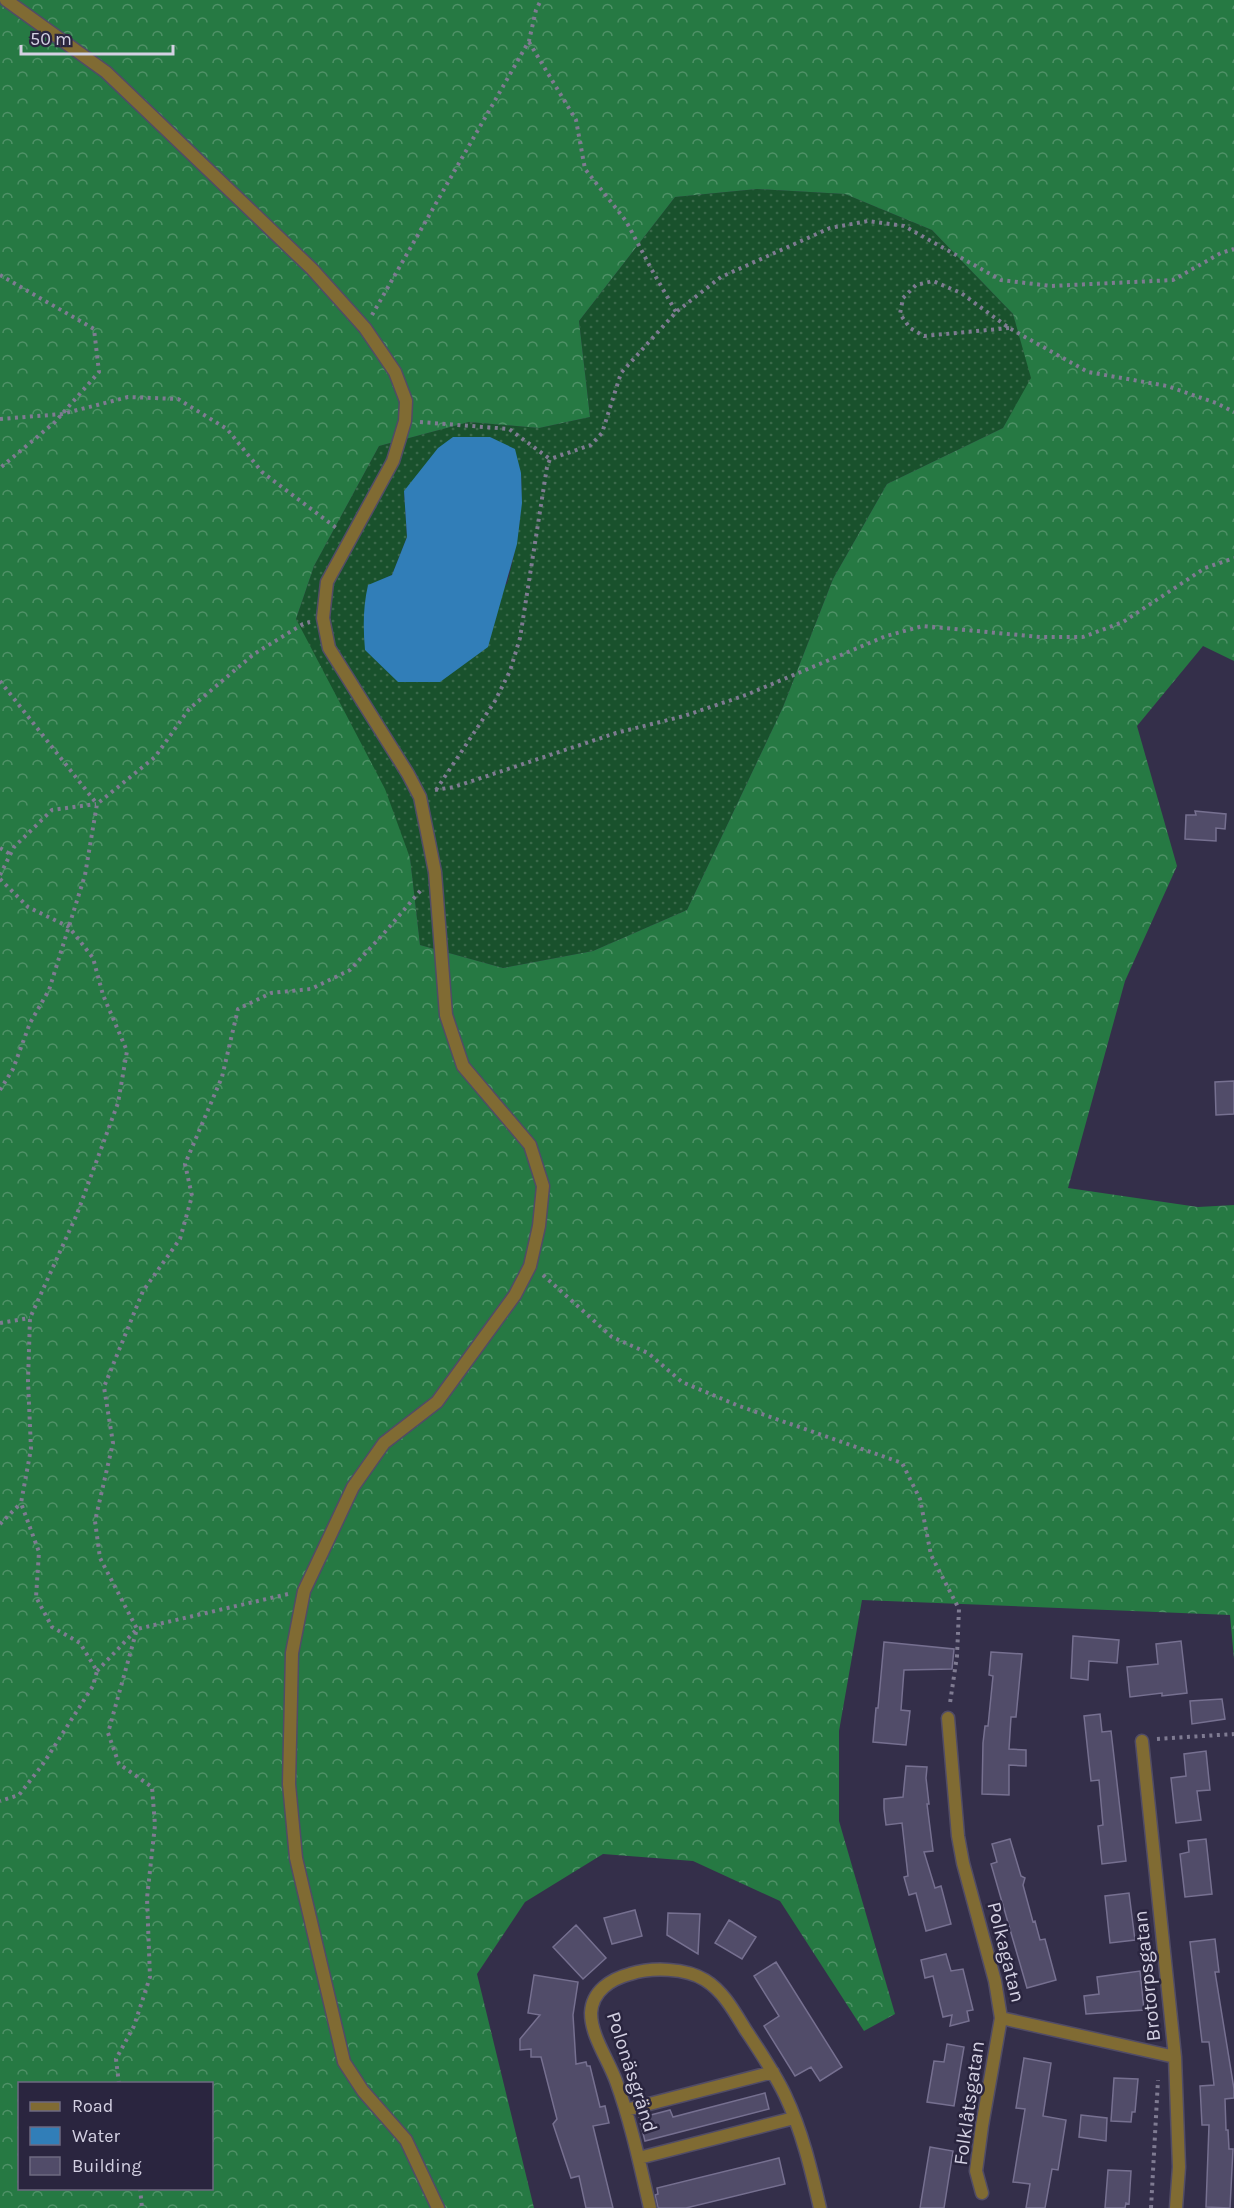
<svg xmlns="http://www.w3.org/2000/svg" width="1234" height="2208" viewBox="0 0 1234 2208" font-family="Karla,sans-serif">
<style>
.grass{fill:url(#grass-dots);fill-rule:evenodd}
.forest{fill:url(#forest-crowns);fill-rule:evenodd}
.water{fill:#317eb8}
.building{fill:#514c69;stroke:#767090;stroke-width:1.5}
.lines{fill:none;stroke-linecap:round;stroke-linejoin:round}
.minor-casing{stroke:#514c66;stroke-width:15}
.path{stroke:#7f7b92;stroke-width:4;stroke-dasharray:3 4.5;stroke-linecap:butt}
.minor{stroke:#806b33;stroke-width:12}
.labels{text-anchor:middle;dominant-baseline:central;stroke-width:5;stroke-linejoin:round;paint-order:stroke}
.street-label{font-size:20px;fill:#d4d1e3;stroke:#2a253f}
</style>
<defs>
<pattern id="grass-dots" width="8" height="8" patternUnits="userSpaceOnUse" patternTransform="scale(1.5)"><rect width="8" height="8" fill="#19512c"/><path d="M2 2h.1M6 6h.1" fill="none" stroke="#3a694a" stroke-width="1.8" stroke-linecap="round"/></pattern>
<pattern id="forest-crowns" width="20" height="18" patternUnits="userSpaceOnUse" patternTransform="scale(1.5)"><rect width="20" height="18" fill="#267943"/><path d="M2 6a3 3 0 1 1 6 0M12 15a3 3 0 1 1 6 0" fill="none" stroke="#4f9167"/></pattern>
</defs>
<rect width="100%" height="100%" fill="#342f4a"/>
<!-- grass -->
<path class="grass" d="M757,189L845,194L932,230L1013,314L1032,378L1003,428L887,484L833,579L783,707L687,910L593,951L503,968L420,945L410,858L296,619L314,566L379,446L469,422L539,428L590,417L579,321L675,197ZM521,473C523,512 517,546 507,584L368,586L392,575L407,537L404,491Z"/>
<!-- forest -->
<path class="forest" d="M0,0H1234V661L1203,646L1137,726L1177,866L1125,981L1068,1188L1198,1207L1234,1205V1659L1230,1615L862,1600L839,1731V1821L895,2014L864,2031L780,1901L693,1861L603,1854L525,1902L477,1974L534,2208H0ZM757,189L845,194L932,230L1013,314L1031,378L1003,428L887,484L833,579L783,707L687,910L593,951L503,968L420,945L410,858L385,789L296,619L314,566L379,446L469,422L539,428L590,417L579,321L675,197ZM20,2084H212V2188H20Z"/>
<!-- water -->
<path class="water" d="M453,437H490L515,449L521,473L522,503L517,544L488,647L440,682H398L365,650C363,628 363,607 368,585L392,575L407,537L404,491L438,448Z"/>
<!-- building -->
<path class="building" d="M1195,811L1226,814L1225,829L1216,828V841L1185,839L1186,815H1196Z
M1234,1081V1114L1216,1115L1215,1082Z
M1073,1636L1119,1640L1117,1663L1089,1661L1088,1680L1071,1678Z
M1181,1641L1187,1693L1162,1696V1693L1130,1697L1127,1667L1158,1664L1156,1644Z
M884,1642L954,1649L952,1669L904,1670L901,1710L910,1711L906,1745L873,1742L876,1708H878Z
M991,1652L1022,1654L1016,1717H1011L1009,1749L1026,1750V1766L1009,1765V1795L982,1794L983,1743L985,1726H988L993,1676L989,1675Z
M1222,1699L1225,1719L1192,1724L1190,1701Z
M1100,1714L1102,1732L1111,1731L1126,1861L1102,1864L1098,1826L1103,1825L1099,1780L1091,1781L1084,1716Z
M1206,1751L1210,1790L1197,1791L1201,1820L1176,1823L1171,1778L1186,1776L1184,1754Z
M906,1766L927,1767L926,1778L929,1804H927L933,1851L924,1852L935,1888L941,1886L951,1924L926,1931L916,1893L909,1895L904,1877L908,1876L902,1823L886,1825L884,1809V1799L903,1797Z
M1010,1839L1021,1876L1025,1878L1023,1885L1033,1922L1035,1921L1040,1940L1045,1939L1056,1980L1027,1988L991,1864L997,1862L992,1844Z
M1206,1839L1212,1894L1185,1897L1180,1854L1189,1852L1188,1841Z
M1129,1893L1135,1940L1110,1943L1105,1896Z
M635,1910L642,1936L612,1944L604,1918Z
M668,1913L700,1914L698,1954L667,1935Z
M729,1920L756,1937L742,1959L715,1943Z
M576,1925L606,1958L583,1979L553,1947Z
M1215,1939L1219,1972H1215L1234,2089V2098L1225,2099L1226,2130H1228L1229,2149H1233L1230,2208L1206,2207L1209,2125H1202L1200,2086L1214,2085L1209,2042H1202L1190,1942Z
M946,1954L951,1971L963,1969L973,2010L967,2011L969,2021L950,2026L952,2015L943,2017L933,1976L925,1978L921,1960Z
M776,1962L842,2067L820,2081L811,2067L795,2076L764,2026L779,2016L754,1976Z
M1140,1971L1144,2010L1086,2014L1084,1996L1099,1994L1097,1977Z
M534,1975L578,1982L573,2015L576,2064L586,2062L587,2066H590L600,2107L605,2106L609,2123L593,2126L613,2208H586L579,2176L571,2178L553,2124L557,2119L541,2057H531V2049L520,2050V2039L540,2015L528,2013Z
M947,2044L964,2047L954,2106L927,2102L934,2061L944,2062Z
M1024,2058L1051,2063L1043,2116L1066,2120L1058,2170L1052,2169L1045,2208H1026L1030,2184L1013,2182L1025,2109L1016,2108Z
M1114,2078L1138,2079L1135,2112H1132L1131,2122L1111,2121Z
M765,2093L769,2109L645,2141L639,2118L670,2110L673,2117Z
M1081,2115L1107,2118L1106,2141L1079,2137Z
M930,2147L953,2151L944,2208H920Z
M779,2158L785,2184L686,2208H658L655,2195L658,2194L657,2188Z
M1108,2170L1131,2171L1129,2204L1126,2203L1125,2208H1105Z"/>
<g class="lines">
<!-- minor casing -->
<g class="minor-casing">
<path id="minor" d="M6,0L106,72L312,269L365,328L395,372L406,401L405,421L393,461L327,582L323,618L329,648L408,774L420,797L435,872L446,1015L463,1066L530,1145L543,1186L539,1226L530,1266L515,1295L437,1402L384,1443L353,1487L304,1591L292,1653L289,1784L296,1858L344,2062L363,2091L406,2140L438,2208
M948,1718L958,1836L963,1863L995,1981L1001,2018L1175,2057
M1142,1741L1175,2057L1179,2167L1176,2208
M626,2110L773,2072
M639,2158L794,2118
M982,2193L976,2171L982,2126L1001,2018
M650,2208C640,2165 631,2122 616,2081C608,2059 591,2036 591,2013C592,1991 611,1979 630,1974C652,1967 686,1968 705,1980C723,1991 734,2011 745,2029C759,2050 774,2072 785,2095C802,2131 811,2169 820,2208"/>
</g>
<!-- path -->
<path class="path" d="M529,42L576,120L585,169L626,221L653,272L676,312
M0,275L94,329L99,372L55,422L0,468
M372,315L529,41L536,10L541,0
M1009,328L924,336L910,328L900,314L903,298L916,285L933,281L961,293L1009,328L1088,372L1167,386L1216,403L1234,412
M0,419L62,414L128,397L178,399L227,429L262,472L339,530
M420,422L509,429L550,459
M0,681L97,804
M435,790L454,787L616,733L684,716L746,695L886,636L923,626L1040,637H1083L1123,622L1205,568L1234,558
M436,790L495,701L510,671L520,638L547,467L550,459L591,445L602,433L621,373L676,312L721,277L830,228L868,221L904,226L1001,280L1051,286L1173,280L1221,253L1234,249
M0,848L10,854
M0,875L14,847L52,810L96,804
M0,879L28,907L69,927L93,958L103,995L127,1051L118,1103L77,1214L30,1318L28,1381L31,1449L21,1503L39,1552L36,1597L52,1627L80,1643L97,1671L93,1686L43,1764L19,1795L0,1801
M0,1090L13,1069L30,1023L49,990L85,875L97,804L155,757L189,709L254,654L303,624L310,622
M543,1275L612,1337L648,1353L682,1382L739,1406L902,1463L920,1499L931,1555L959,1609L957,1656L950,1703
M0,1323L30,1318
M0,1524L21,1503
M97,1671L137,1629L288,1594
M1157,1739L1234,1734
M119,2084L116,2059L134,2026L150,1977L147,1898L155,1825L152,1787L119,1764L108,1733L137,1629L100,1558L95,1521L113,1443L104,1387L143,1291L180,1239L192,1196L185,1164L222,1077L238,1009L271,993L311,989L350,970L385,932L421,890
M140,2188L142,2208
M1151,2208L1158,2080"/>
<!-- minor -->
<use href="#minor" class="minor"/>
</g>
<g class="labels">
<!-- street labels -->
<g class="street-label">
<text transform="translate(1006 1952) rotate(76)">Polkagatan</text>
<text transform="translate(1147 1976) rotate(-96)">Brotorpsgatan</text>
<text transform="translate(632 2072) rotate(72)">Polonäsgränd</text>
<text transform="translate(969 2103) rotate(-82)">Folklåtsgatan</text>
</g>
</g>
<!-- legend -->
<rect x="18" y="2082" width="195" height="108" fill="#2a253f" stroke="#6e6a81" stroke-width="1.5"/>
<rect x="30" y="2102" width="30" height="9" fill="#806b33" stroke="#6e6a81" stroke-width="1.5"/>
<text x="72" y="2112" font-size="18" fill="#d4d1e3">Road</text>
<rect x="30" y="2127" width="30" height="18" fill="#317eb8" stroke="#6e6a81" stroke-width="1.5"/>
<text x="72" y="2142" font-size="18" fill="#d4d1e3">Water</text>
<rect x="30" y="2157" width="30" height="18" fill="#514c69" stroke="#6e6a81" stroke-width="1.5"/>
<text x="72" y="2172" font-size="18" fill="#d4d1e3">Building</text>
<!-- scale -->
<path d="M21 45v9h152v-9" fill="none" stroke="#d4d1e3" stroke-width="3"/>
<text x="30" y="45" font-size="18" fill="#d4d1e3" stroke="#2a253f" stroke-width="4.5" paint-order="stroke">50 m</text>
</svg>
